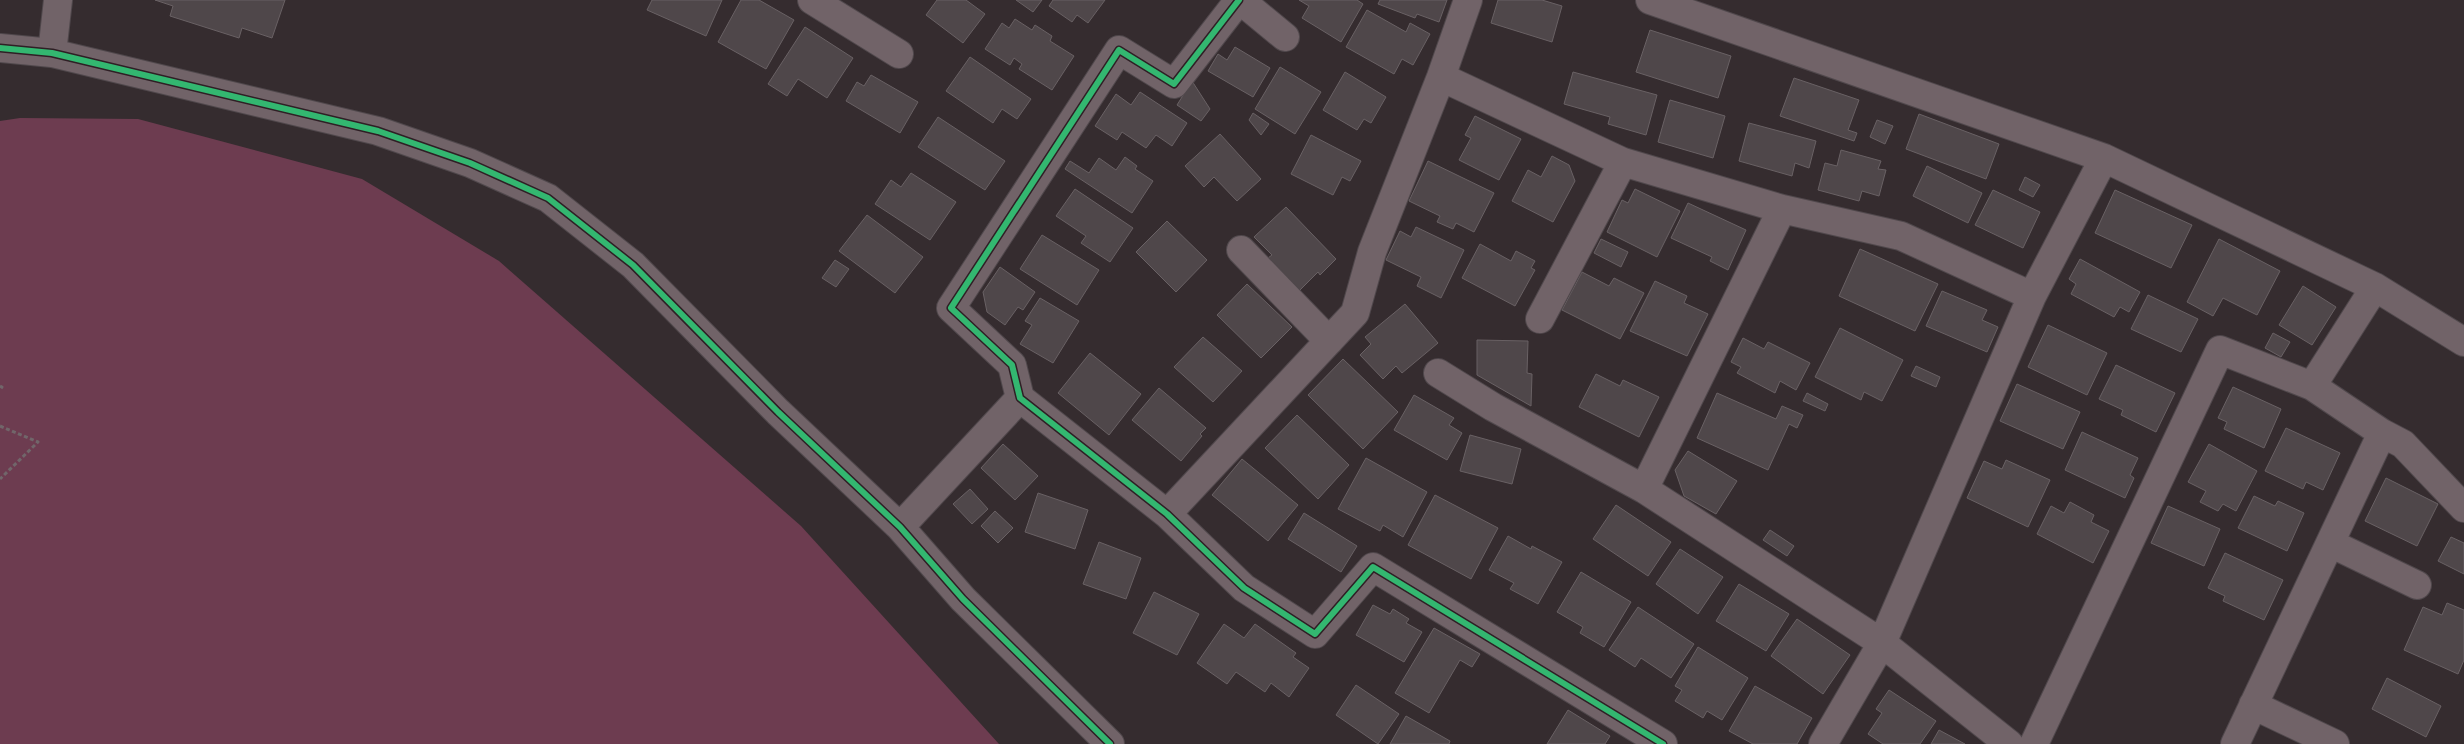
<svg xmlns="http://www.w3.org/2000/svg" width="2464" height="744" viewBox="0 0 2464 744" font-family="'PT Sans',sans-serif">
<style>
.forest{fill:#6d3c50}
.building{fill:#4f474a;stroke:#696164}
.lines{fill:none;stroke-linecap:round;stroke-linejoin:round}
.minor-casing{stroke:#50484c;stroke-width:30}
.path{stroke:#71666a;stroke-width:3;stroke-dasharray:4 2.5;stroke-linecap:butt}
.minor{stroke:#716368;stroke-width:28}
.cycleway-casing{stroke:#2f1f25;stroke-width:9}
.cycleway{stroke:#33b770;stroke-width:6}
</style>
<rect width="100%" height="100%" fill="#352c2f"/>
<!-- forest -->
<path class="forest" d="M20,118L138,119L362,179L499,261L801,526L999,744H0V121Z"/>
<!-- building -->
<path class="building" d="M155,0H285L272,38L242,28L239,38L170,16L173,6Z
M652,0H722L706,36L647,10Z
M741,0H759L794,20L766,69L718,42Z
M937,0H966L985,14L963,43L926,15Z
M1016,0H1042L1033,12Z
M1053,0H1105L1088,23L1077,15L1072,22L1049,6Z
M1299,0H1357L1363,4L1341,42L1302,18L1309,6Z
M1380,0H1447L1439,22L1417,14L1415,18L1378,4Z
M1498,0H1542L1562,6L1552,42L1491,23Z
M1367,10L1406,32L1410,23L1430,34L1413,65L1402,59L1394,74L1346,47Z
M1015,19L1032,30L1035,25L1052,36L1050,41L1074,56L1052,90L1019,69L1022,64L1014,58L1010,65L985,49L1002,23L1009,28Z
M805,27L853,58L827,98L798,79L787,96L768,84Z
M1650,30L1731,56L1718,98L1636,72Z
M1235,47L1270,68L1253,97L1208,71L1218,54L1227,60Z
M970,57L1031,99L1017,119L1002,109L993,123L946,91Z
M1280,67L1321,92L1295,134L1255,109Z
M1345,72L1386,97L1371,123L1364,119L1357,130L1323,110Z
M1573,72L1657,95L1646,135L1608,124L1610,117L1564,104Z
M871,75L918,102L900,133L846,101L857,82L864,86Z
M1794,78L1859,100L1848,130L1857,133L1854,141L1780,116Z
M1192,81L1210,109L1201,121L1177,105Z
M1140,92L1187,123L1172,146L1156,135L1146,148L1122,132L1117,140L1095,126L1116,94L1131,105Z
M1670,100L1725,116L1713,158L1658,142Z
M1253,113L1269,124L1261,135L1249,120Z
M1919,114L1999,144L1986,179L1906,149Z
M1475,116L1521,139L1499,180L1459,160L1471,138L1465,135Z
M938,117L1005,161L985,190L918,147Z
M1877,120L1893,126L1885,144L1870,137Z
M1749,123L1816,141L1809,168L1795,163L1792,176L1739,161Z
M1220,134L1261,179L1237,201L1214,177L1204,187L1185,166Z
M1311,135L1361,161L1350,181L1342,177L1333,195L1291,174Z
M1841,150L1881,161L1878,169L1886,170L1879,196L1862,191L1859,201L1818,190L1825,163L1837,166Z
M1552,156L1569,165L1575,181L1553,222L1512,201L1528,170L1541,177Z
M1125,157L1137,166L1135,169L1153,181L1132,213L1065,169L1070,161L1089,173L1099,158L1116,170Z
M1428,161L1494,193L1474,232L1456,223L1453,229L1437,222L1440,216L1409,201Z
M1927,166L1982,193L1968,223L1913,196Z
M911,173L956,202L930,240L875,204L891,180L901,187Z
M2025,177L2040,185L2033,197L2019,190Z
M1075,189L1133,228L1110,262L1081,243L1086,236L1056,216Z
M1635,189L1680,211L1657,257L1607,232L1622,200L1628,203Z
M1993,190L2040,212L2023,248L1975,225Z
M2115,190L2192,225L2171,268L2095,233Z
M1688,203L1746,230L1728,270L1710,261L1712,257L1671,238Z
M1286,207L1336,259L1320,275L1318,272L1299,291L1268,258L1272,255L1254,237Z
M867,215L923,257L895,293L839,251Z
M1167,221L1207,260L1176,292L1136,252Z
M1416,227L1464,250L1441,298L1417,286L1421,277L1386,260L1400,231L1411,237Z
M1042,235L1099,270L1077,305L1020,269Z
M1601,239L1628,252L1621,267L1594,253Z
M2219,239L2280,271L2257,315L2223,298L2213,316L2187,302Z
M1480,244L1511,261L1516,251L1535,261L1531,268L1535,270L1515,306L1462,278Z
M1860,249L1938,284L1915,331L1839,296Z
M2080,259L2140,292L2129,312L2120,307L2114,317L2071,294L2076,284L2069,279Z
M835,260L849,269L836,287L822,278Z
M1000,267L1035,292L1023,310L1018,307L1005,325L987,312L983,292Z
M1582,272L1609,286L1614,278L1644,293L1620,339L1562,310Z
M1655,281L1687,296L1684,303L1708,314L1687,356L1630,331Z
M1247,284L1292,327L1261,358L1217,315Z
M2303,286L2336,307L2312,345L2279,325Z
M1942,291L1987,310L1982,320L1998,327L1987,352L1926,326Z
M2148,295L2198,319L2181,352L2131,329Z
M1040,298L1079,321L1053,363L1020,344L1032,325L1025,321Z
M1405,304L1438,343L1402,373L1396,366L1383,379L1360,355L1371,344L1365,337Z
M2048,325L2107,353L2087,395L2028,367Z
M1840,328L1903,360L1882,401L1864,392L1861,400L1815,377Z
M2273,333L2290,342L2281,357L2265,348Z
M1203,337L1242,371L1213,402L1174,367Z
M1743,338L1764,349L1768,342L1810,363L1796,390L1780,381L1775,393L1737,373L1741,367L1731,362Z
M1477,340L1528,341L1527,373L1532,374L1531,406L1477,375Z
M1090,353L1141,394L1109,435L1058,393Z
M1343,359L1398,412L1363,449L1308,395Z
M2116,365L2175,393L2156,432L2121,415L2123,410L2099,399Z
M1916,366L1940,377L1936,387L1911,376Z
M1596,374L1620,386L1623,380L1659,397L1639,437L1579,407Z
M2017,384L2080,412L2063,449L2000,421Z
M2233,387L2281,409L2264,448L2224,429L2227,422L2218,418Z
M1159,388L1206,428L1200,434L1202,436L1181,461L1132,420Z
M1717,393L1776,419L1782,406L1803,415L1797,428L1789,424L1768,470L1697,438Z
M1807,393L1828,404L1825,411L1803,401Z
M1414,395L1454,418L1449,425L1462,433L1447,460L1394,430Z
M1297,415L1349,465L1318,499L1265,448Z
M2286,428L2340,453L2323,490L2306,482L2303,489L2265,471Z
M2082,432L2138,458L2130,475L2134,478L2125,498L2065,470Z
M1470,435L1521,449L1512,484L1460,471Z
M1003,444L1038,476L1015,500L981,468Z
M2209,444L2257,471L2236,511L2223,504L2218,511L2200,502L2206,491L2188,482Z
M1688,451L1737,481L1716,514L1684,496L1675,470Z
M1366,458L1427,492L1403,537L1383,525L1380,531L1338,509Z
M1242,459L1298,505L1268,541L1212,495Z
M2006,460L2050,480L2028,527L1967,498L1984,461L2002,469Z
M2386,478L2438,504L2417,546L2365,521Z
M970,489L988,509L972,524L953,504Z
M1038,493L1088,510L1075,549L1025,532Z
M1435,495L1498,528L1471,579L1408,545Z
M2254,496L2275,506L2278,501L2304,513L2287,551L2238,528Z
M2070,502L2094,515L2091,522L2109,531L2093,563L2037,534L2051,506L2064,513Z
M1616,505L1671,542L1648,576L1593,539Z
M2168,506L2220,529L2204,566L2151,543Z
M995,511L1013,528L998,543L981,526Z
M1304,513L1357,546L1341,572L1288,539Z
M1770,530L1794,546L1787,556L1763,540Z
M1508,536L1531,549L1532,546L1562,562L1538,604L1510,589L1514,583L1489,570Z
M2451,537L2464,543V574L2438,561Z
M1099,542L1141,558L1126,599L1083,584Z
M1680,549L1723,577L1698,614L1656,584Z
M2225,553L2283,580L2264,620L2223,601L2225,596L2208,588Z
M1581,572L1631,602L1604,647L1580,633L1583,627L1557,612Z
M1739,584L1789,614L1766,651L1716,621Z
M1154,592L1199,614L1177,655L1133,633Z
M2447,603L2464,610V660L2458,674L2404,650L2423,607L2442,615Z
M1373,605L1390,614L1393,609L1409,619L1406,623L1422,632L1404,662L1356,635Z
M1638,607L1694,644L1671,678L1641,658L1635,667L1609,650Z
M1797,619L1850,655L1823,694L1771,656Z
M1224,624L1244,638L1255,624L1296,653L1293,657L1309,668L1289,697L1271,683L1265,692L1236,672L1227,684L1197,663Z
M1434,628L1480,654L1472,667L1460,660L1429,713L1395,693Z
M1698,647L1748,678L1722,720L1707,711L1703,718L1675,701L1682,690L1675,686Z
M2387,678L2441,706L2426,737L2372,709Z
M1356,685L1399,714L1378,744L1336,715Z
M1755,686L1812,718L1797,744H1753L1729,731Z
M1889,690L1936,721L1920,744H1883L1868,734L1882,713L1876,709Z
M1568,710L1610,736L1605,744H1547Z
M1406,716L1450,741L1449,744H1390Z
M1939,730L1965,744H1931Z"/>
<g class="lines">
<!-- minor casing -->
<g class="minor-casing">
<path id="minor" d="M812,0L899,54
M1239,0L1174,84L1119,50L951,308L1012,365L1020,398L1167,514L1244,588L1315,634L1373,567L1663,744
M1240,0L1285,37
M1650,0L2104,158L2375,287L2464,342
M0,48L52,53L378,131L470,163L548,198L633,265L778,412L900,527L963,599L1110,744
M52,53L58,0
M1441,77L1623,162L1782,209L1901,236L2032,296
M1241,250L1329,341
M1540,319L1623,162
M1438,373L1493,407L1644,489L1882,643L2009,744
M2382,433L2403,444L2464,508
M1644,489L1782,209
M1167,514L1355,313L1372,252L1441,77L1468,0
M900,527L1020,398
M2330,543L2417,585
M2253,705L2335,744
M1823,744L1882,643L2032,296L2104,158
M2034,744L2220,350L2312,386L2375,287
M2235,744L2382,433L2312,386"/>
</g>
<!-- path -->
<path class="path" d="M0,386L2,387L0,390
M0,426L38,442L0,479"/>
<!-- minor -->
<use href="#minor" class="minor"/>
<!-- cycleway casing -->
<g class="cycleway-casing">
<path id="cycleway" d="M1239,0L1174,84L1119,50L951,308L1012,365L1020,398L1167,514L1244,588L1315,634L1373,567L1663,744
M0,48L52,53L378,131L470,163L548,198L633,265L778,412L900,527L963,599L1110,744"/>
</g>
<!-- cycleway -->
<use href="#cycleway" class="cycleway"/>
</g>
</svg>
